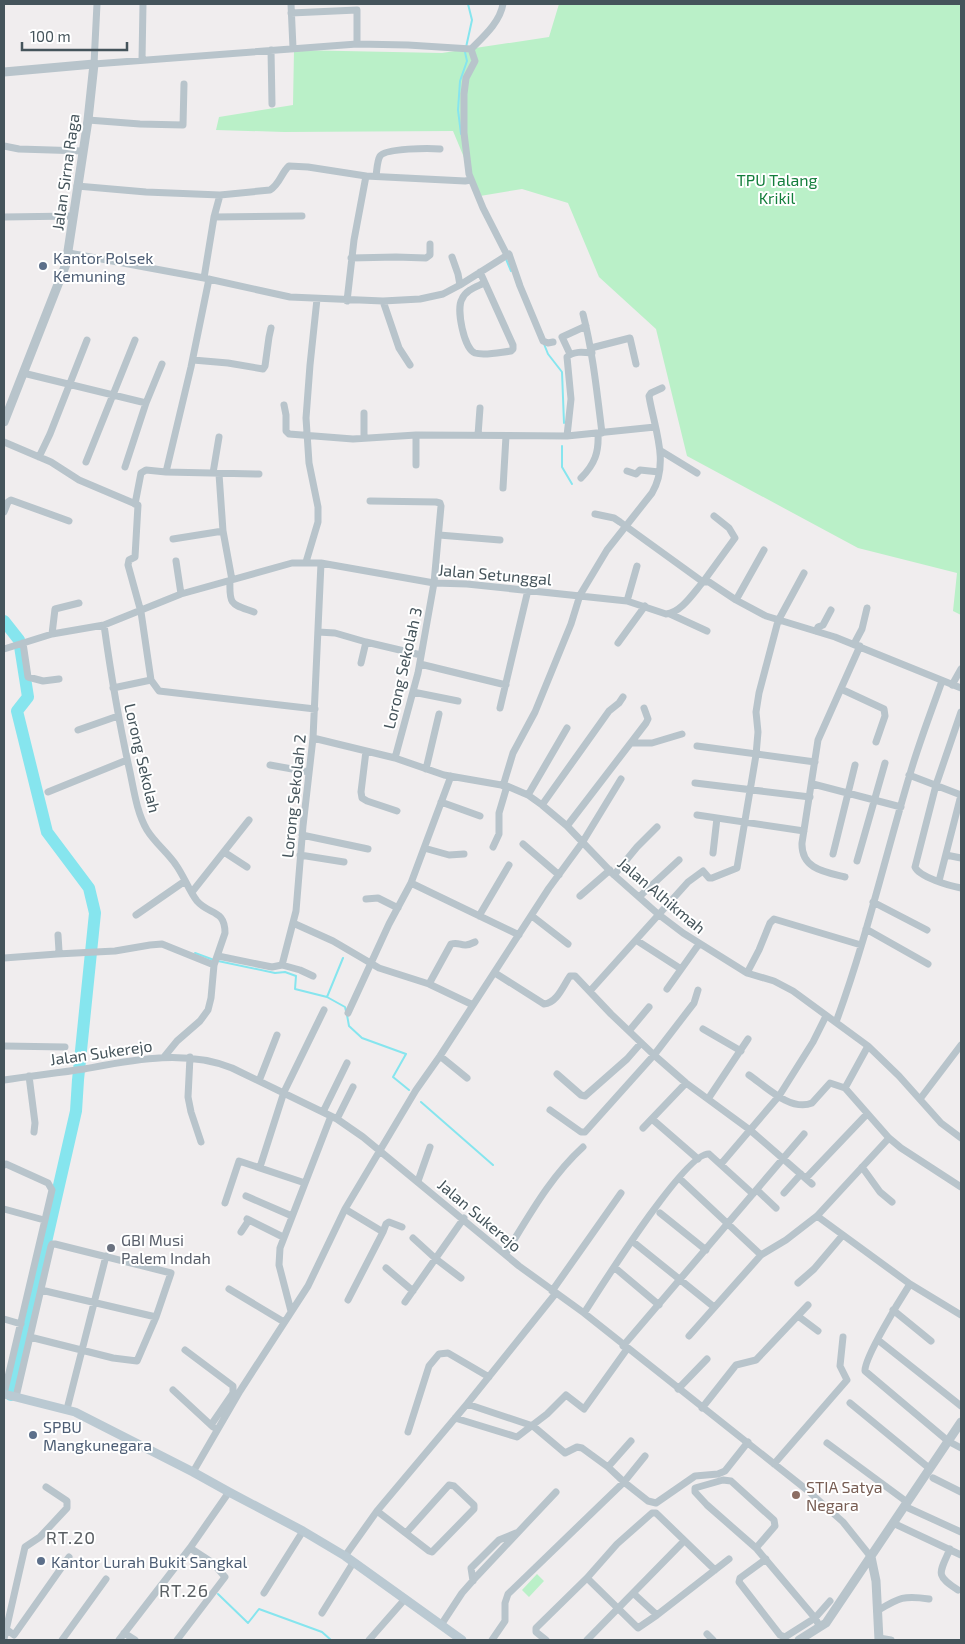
<svg xmlns="http://www.w3.org/2000/svg" width="965" height="1644" viewBox="0 0 965 1644" font-family="'Exo 2',sans-serif">
<style>
.green{fill:#baf0c8}
.lines{fill:none;stroke-linecap:round;stroke-linejoin:round}
.stream{stroke:#86e5ee;stroke-width:2}
.river{stroke:#86e5ee;stroke-width:12}
.minor{stroke:#b8c4cb;stroke-width:7}
.tertiary{stroke:#b8c4cb;stroke-width:9}
.secondary{stroke:#bac9d2;stroke-width:9}
.service-dot{fill:#5c6f8a;stroke:#fff;stroke-width:2}
.worship-dot{fill:#6b7280;stroke:#fff;stroke-width:2}
.education-dot{fill:#8d6e63;stroke:#fff;stroke-width:2}
.labels{text-anchor:middle;dominant-baseline:central;stroke-width:4;stroke-linejoin:round;paint-order:stroke}
.street-label{font-size:16px;fill:#45545b;stroke:#fff}
.park-label{font-size:16px;fill:#147e3c;stroke:#fff}
.service-label{font-size:16px;fill:#4e5e75;stroke:#fff;text-anchor:start}
.worship-label{font-size:16px;fill:#5b616d;stroke:#fff;text-anchor:start}
.education-label{font-size:16px;fill:#785e54;stroke:#fff;text-anchor:start}
.neighbourhood-label{font-size:18px;letter-spacing:1px;fill:#5a5f63;stroke:#fff}
</style>
<rect width="100%" height="100%" fill="#f0edee"/>
<!-- green -->
<path class="green" d="M559,4H961V615L953,611L957,573L858,548L687,456L656,329L599,277L568,203L522,189L480,196L453,131L284,132L216,130L219,117L293,105L294,50L442,53L549,37Z
M537,1574L544,1581L529,1597L522,1590Z"/>
<g class="lines">
<!-- stream -->
<path class="stream" d="M461,134L458,110L460,81L467,61L465,52L472,20L468,4
M506,259L511,271
M544,344L548,354L562,372L564,423
M562,446V467L572,484
M195,953L214,960
M218,961L275,973L285,972L296,976L295,989L327,997L345,1007L346,1011
M327,997L343,958
M347,1015L349,1026L362,1038L406,1054L393,1077L409,1090
M421,1102L493,1165
M218,1594L248,1623L259,1609L322,1632L331,1640"/>
<!-- river -->
<path class="river" d="M4,621L19,640L28,697L17,711L47,832L89,888L95,913L78,1080L76,1111L11,1395"/>
<!-- minor -->
<path class="minor" d="M97,4L94,64L357,44L408,45L471,49
M291,4L293,48
M291,13L357,10V44
M471,49L475,61L466,78L464,94V133L469,174L483,208L507,255
M471,49C484,36 500,22 503,4
M271,50L272,104
M142,60L143,4
M88,120L140,124L183,125L184,84
M4,146L19,149L83,151
M376,176C377,170 377,161 380,156C386,148 430,148 440,149
M77,186L146,192L220,195
M4,217L73,216
M214,217L302,216
M69,253L204,278L290,297L383,301L420,299L443,294L460,285L509,254L520,286L543,341L548,343L553,342
M452,257L458,274L460,285
M351,258L396,257L426,258L430,255V244
M480,272L513,345V349L511,351C501,352 485,356 475,353C464,349 456,309 462,299C466,290 476,287 484,283
M204,278L214,217L220,195L270,190C280,184 281,173 289,166L308,167L366,176L465,181L471,180
M347,301L354,240L366,176
M383,301L399,348L410,365
M583,314C593,353 597,393 602,433
M591,348L630,338L636,364
M570,354L562,337L586,326
M193,360L228,363L263,369L265,366L269,337L271,328
M23,373L146,403L125,467
M146,403L162,364
M284,405L286,415V431L289,434L353,439L416,435L567,436L655,427
M478,435L480,408
M567,436L571,399L567,357C573,351 583,352 592,353
M364,438V413
M4,442L51,462L79,480L138,505L135,557L129,560L128,565L141,612L151,680L159,691L315,709
M661,451L697,473
M39,457L50,434L87,340
M86,462L135,340
M416,465V435
M627,471L636,474L640,470L659,472
M166,472L191,367L209,279
M213,473L219,437
M219,474L223,531L232,580
M581,478C595,464 599,452 598,433
M503,488L506,436
M370,501L436,502L440,503L441,506L434,583L418,673L395,758
M135,504L141,473L146,470L166,472L259,474
M4,512L8,502L11,500L69,521
M595,514L614,518L620,522L703,582L735,538L729,528L714,516
M439,535L500,540
M173,539L223,531
M176,561L181,594
M306,562L318,522V507L309,463L306,418L310,365L317,299
M230,581C229,606 232,604 254,612
M736,600L764,550
M627,601L637,566
M670,614L707,631
M104,625C111,675 119,723 130,772C134,791 137,813 147,830C155,843 168,853 176,865C184,876 189,891 197,901C209,915 225,909 225,933L214,965L211,998L208,1010L200,1021L177,1041L164,1057
M816,631L818,627L823,625L831,610
M318,632L335,633L366,642L361,663
M52,634L55,609L79,603
M366,642L421,655
M23,643L28,677L43,681L59,679
M618,643L645,606
M854,644L862,629L867,608
M4,649L52,634L104,625L181,594L292,563H321L434,583L467,584L627,601L666,614C681,613 694,592 703,582H709L736,600L766,616L835,637L961,688
M420,664L506,685
M952,685L961,669
M113,688L151,680
M841,689L884,709L885,716L876,742
M413,692L458,701
M500,708L528,590
M961,712L936,785L915,867C919,877 950,886 961,888
M78,730L118,716
M313,738L395,758L444,775L507,786L528,795L542,805L567,826L614,875L658,914L683,933L747,973L774,981L793,991L868,1046L899,1076L941,1123L961,1138
M631,743H652L682,734
M697,746L815,762
M366,751L361,792L362,798L367,801L397,811
M270,765L309,772
M426,769L439,714
M909,775L961,795L939,881
M695,783L810,797
M813,784L901,807
M503,786L513,753L535,712L571,624L580,595L607,550L652,493C670,463 654,427 649,396L651,393L662,388
M48,792L127,760
M528,795L567,728
M441,802L480,816
M542,805L609,711L619,703L623,697
M697,815L804,831
M567,826L646,723L648,719L644,708
M302,835L368,849
M523,844L559,875
M493,847L499,834V813L507,786
M424,848L449,855L464,854
M224,852L247,867
M713,853L717,818
M833,854L855,765
M300,855L344,862
M946,855L961,858
M857,861L885,763
M614,875L637,847L657,827
M845,877C825,872 801,869 802,843L818,740L860,646
M411,883L519,935
M192,892L249,820
M580,896L610,870
M639,897L679,860
M366,899L378,898L398,908
M873,902L927,930
M136,915L185,881
M479,916L509,865
M532,916L568,944
M293,923L333,941L379,968L429,984L473,1005
M866,929L928,964
M636,940L681,969
M57,954L115,951L150,945L162,944L214,965
M218,956L272,967L282,965L296,911L303,826L313,738L321,563
M4,958L57,954L59,951L58,935
M282,965L300,970L313,976
M495,973L544,1004C557,1003 563,986 570,976H575L611,1014L654,1055L686,1083L750,1130L812,1184
M747,973L759,950L770,923L774,919L861,945
M429,984L451,944C461,941 461,949 475,942
M667,989L699,944
M590,991L688,882L703,871L709,878H712L737,868L756,755L758,732L756,712L759,693L778,621L804,573
M348,1013L389,924L411,883L451,776
M836,1022C866,941 885,857 910,774C919,743 931,712 942,681
M703,1029L741,1051
M629,1031L649,1007
M4,1046L65,1047
M440,1056L467,1078
M190,1057L188,1097L191,1112L201,1142
M557,1074L581,1095L585,1096L627,1059L641,1043
M749,1075C765,1086 791,1112 812,1103L830,1083L845,1088L889,1138L901,1148L961,1187
M29,1076L35,1123L34,1132
M4,1080C30,1076 58,1073 84,1069C133,1060 184,1049 232,1068L337,1119L363,1137L519,1266L584,1313L807,1490L843,1522L871,1557
M259,1081L277,1035
M845,1088L868,1046
M708,1099L748,1039
M920,1099L961,1045
M550,1110L581,1132H585L654,1055L694,1003L698,990
M323,1112L347,1063
M337,1119L353,1087
M652,1119L698,1159
M643,1128L686,1083
M721,1164L779,1096L813,1042L826,1016
M4,1165L6,1164L48,1183L52,1190L4,1394
M260,1167L284,1092L324,1010
M862,1167L880,1192L892,1202
M679,1178L761,1255
M806,1178L867,1114
M418,1181L430,1147
M757,1190L776,1208
M784,1193L801,1174
M246,1196L292,1216
M225,1203L239,1161L305,1183
M4,1209L44,1220
M345,1209L383,1232L386,1224L389,1222L402,1227
M660,1213L706,1250
M817,1216L910,1284L961,1315
M247,1219L283,1237
M241,1232L249,1220
M413,1238L436,1259L461,1278
M632,1241L714,1307
M506,1253C529,1216 550,1177 583,1147
M614,1267L659,1305
M386,1268L413,1291
M798,1283L814,1269L842,1236
M910,1284C901,1298 864,1358 865,1371L948,1441L961,1448
M229,1289L284,1322
M41,1290L156,1317
M552,1291L621,1193
M348,1300L383,1232
M405,1302L464,1218
M893,1310L931,1341
M291,1311L279,1265L280,1248L331,1116
M584,1313C599,1290 687,1150 709,1154L753,1194
M798,1316L818,1331
M4,1319L21,1324
M689,1336L761,1255L786,1240L817,1216L889,1138
M878,1340L961,1406
M623,1346L804,1134
M185,1350L233,1386V1393L211,1425
M678,1389L707,1359
M173,1390L213,1427
M16,1397L51,1246L52,1244H55L171,1273L156,1317L137,1361L113,1358L30,1337
M850,1403L929,1468
M467,1404L533,1426L565,1453L577,1447L582,1448L608,1467L624,1482L645,1456
M702,1408L736,1365L756,1360L808,1305
M67,1409L106,1256
M455,1418L517,1437L547,1414L566,1395L584,1409L627,1349
M408,1432L429,1366L439,1354L448,1353L489,1377
M827,1443L907,1502
M774,1464L847,1380L840,1366L843,1337
M608,1467L631,1441
M193,1472L240,1391L308,1286L345,1209L416,1090L440,1056L549,888L582,843L621,779
M933,1478L961,1492
M904,1506L961,1532
M377,1511L429,1551L432,1552L474,1509V1505L454,1486L449,1485L406,1533
M893,1523L961,1555
M756,1548L775,1526L774,1520L731,1481L723,1480L695,1488V1492L707,1505L756,1548L815,1618L820,1627
M950,1549C939,1574 935,1575 958,1590
M345,1556L377,1511L467,1404L556,1293
M766,1559L740,1578L739,1582L780,1635L785,1637L815,1618L830,1601
M587,1578L638,1628L657,1615L729,1559
M473,1581L471,1568L499,1540L516,1533
M264,1593L303,1531
M633,1593L657,1615
M877,1611C899,1598 903,1595 929,1599
M322,1613L353,1563
M441,1625L462,1593L477,1576L556,1492
M6,1629L14,1635L69,1557
M124,1633L135,1640
M707,1634L713,1640
M879,1638L891,1640
M4,1639L25,1547L40,1537L67,1508V1501L46,1487
M62,1640L106,1579
M119,1640L190,1548L229,1492
M177,1640L225,1577L213,1563L190,1548
M369,1640L405,1599
M492,1640L505,1621V1603L508,1594L624,1482L648,1501L656,1503L695,1476L718,1474L725,1471L748,1442
M546,1640L536,1632V1628L587,1578L617,1544L652,1513H656L715,1570
M587,1640L684,1541"/>
<!-- tertiary -->
<path class="tertiary" d="M4,72L94,64L88,120L66,264L4,422
M871,1557L876,1581L879,1640
M799,1640L826,1623L961,1422"/>
<!-- secondary -->
<path class="secondary" d="M4,1394L75,1412L193,1472L229,1492L303,1531L345,1556L462,1640"/>
</g>
<!-- markers -->
<g class="service-dot">
<circle cx="43" cy="266" r="5"/>
<circle cx="33" cy="1435" r="5"/>
<circle cx="41" cy="1561" r="5"/>
</g>
<circle class="worship-dot" cx="111" cy="1248" r="5"/>
<circle class="education-dot" cx="796" cy="1495" r="5"/>
<g class="labels">
<!-- street labels -->
<g class="street-label">
<text transform="translate(65 172) rotate(-82)">Jalan Sirna Raga</text>
<text transform="translate(495 574) rotate(5)">Jalan Setunggal</text>
<text transform="translate(402 668) rotate(-77)">Lorong Sekolah 3</text>
<text transform="translate(143 758) rotate(77)">Lorong Sekolah</text>
<text transform="translate(293 796) rotate(-84)">Lorong Sekolah 2</text>
<text transform="translate(662 895) rotate(40)">Jalan Alhikmah</text>
<text transform="translate(101 1052) rotate(-8)">Jalan Sukerejo</text>
<text transform="translate(480 1215) rotate(40)">Jalan Sukerejo</text>
</g>
<!-- park labels -->
<g class="park-label">
<text x="777" y="179">TPU Talang<tspan x="777" dy="18">Krikil</tspan></text>
</g>
<!-- service labels -->
<g class="service-label">
<text x="53" y="257">Kantor Polsek<tspan x="53" dy="18">Kemuning</tspan></text>
<text x="43" y="1426">SPBU<tspan x="43" dy="18">Mangkunegara</tspan></text>
<text x="51" y="1561">Kantor Lurah Bukit Sangkal</text>
</g>
<!-- worship labels -->
<g class="worship-label">
<text x="121" y="1239">GBI Musi<tspan x="121" dy="18">Palem Indah</tspan></text>
</g>
<!-- education labels -->
<g class="education-label">
<text x="806" y="1486">STIA Satya<tspan x="806" dy="18">Negara</tspan></text>
</g>
<!-- neighbourhood labels -->
<g class="neighbourhood-label">
<text x="71" y="1537">RT.20</text>
<text x="184" y="1590">RT.26</text>
</g>
</g>
<!-- border -->
<rect width="965" height="1644" fill="none" stroke="#45545b" stroke-width="10"/>
<!-- scale -->
<path d="M22 42v8h105v-8" fill="none" stroke="#45545b" stroke-width="2.5"/>
<text x="30" y="42" font-size="15" fill="#45545b" stroke="#ffffff" stroke-width="4" paint-order="stroke">100 m</text>
</svg>
